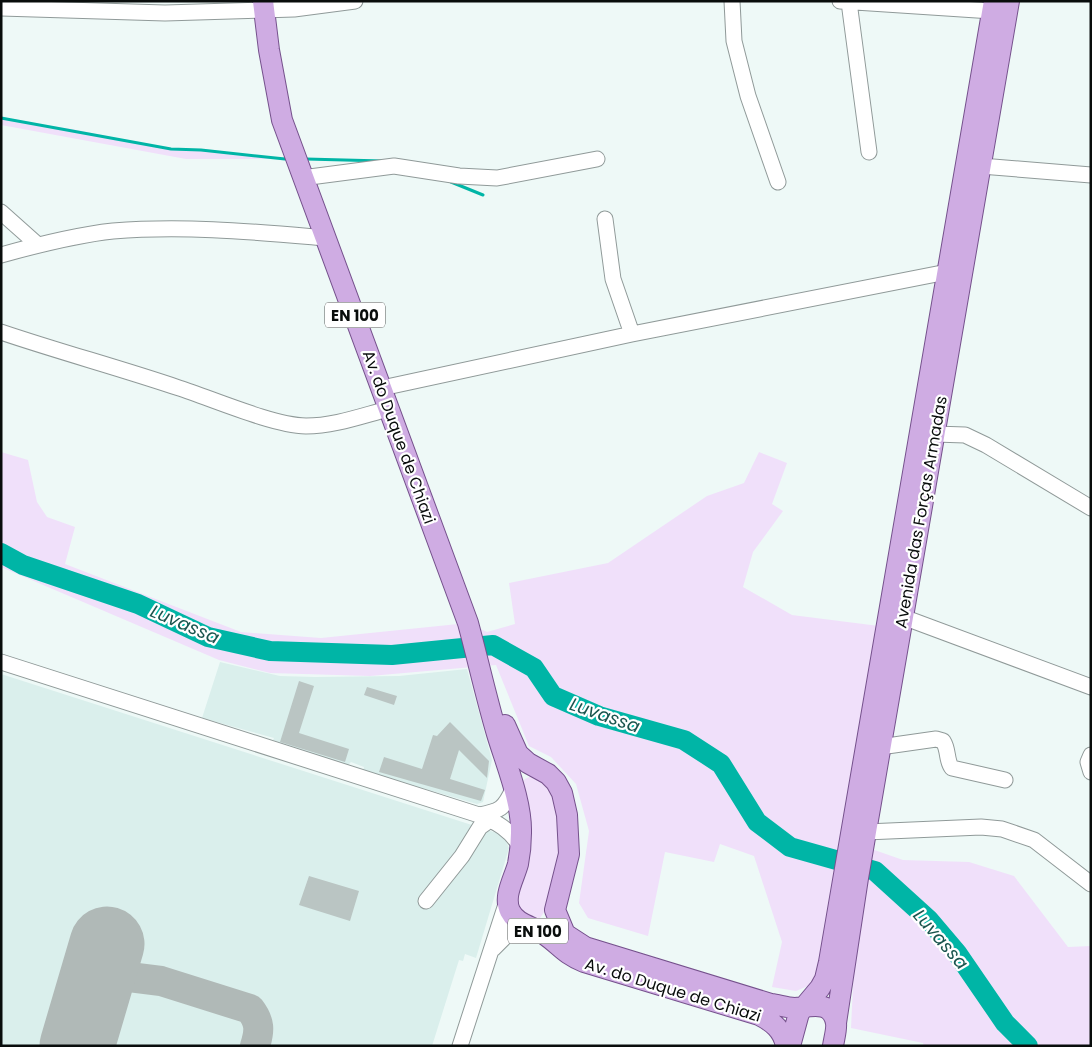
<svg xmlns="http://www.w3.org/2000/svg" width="1092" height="1047" viewBox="0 0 1092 1047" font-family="Poppins,sans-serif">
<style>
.built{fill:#daefec}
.green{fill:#f0e0fa}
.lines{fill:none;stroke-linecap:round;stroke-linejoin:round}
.stream{stroke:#00b5a6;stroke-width:3}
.river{stroke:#00b5a6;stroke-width:20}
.taxiway{stroke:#b0b9b7;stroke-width:30}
.runway{stroke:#b0b9b7;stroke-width:75}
.building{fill:#bac5c3}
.minor-casing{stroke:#909a99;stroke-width:17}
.major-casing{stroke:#75518c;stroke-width:22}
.minor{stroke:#fff;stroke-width:15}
.major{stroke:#cface3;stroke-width:20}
.labels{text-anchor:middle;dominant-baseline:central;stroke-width:4.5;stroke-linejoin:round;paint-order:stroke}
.shield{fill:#fff;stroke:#535655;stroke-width:1}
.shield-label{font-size:15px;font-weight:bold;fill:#090d0c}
.street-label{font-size:16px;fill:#090d0c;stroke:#fff}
.water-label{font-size:18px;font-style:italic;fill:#1a554e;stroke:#fff}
</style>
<rect width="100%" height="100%" fill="#eef9f7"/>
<!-- built -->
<path class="built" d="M220,662L280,676L315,677L399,676L467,669L492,760L483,802L477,804L363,771L364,767L351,762L348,765L273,740L274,738L202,718Z
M1,674L503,835L509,848L476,958L465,954L463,961L459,960L432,1046H1Z"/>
<!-- green -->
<path class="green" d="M1,116L16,121L72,129L171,149L201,150L276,159H186L1,125Z
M1,452L28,460L37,502L47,517L75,527L65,564L241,632L321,638L468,623L487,632L515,624L509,583L608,563L707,496L744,483L759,452L787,463L772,504L783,511L753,552L743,587L792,615L887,627L863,846L903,860L969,862L1014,876L1068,947L1091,946V1046H924L923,1043L851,1028L858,879L825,979L796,991L772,987L782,942L754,856L720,844L714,862L665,852L648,936L588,918L579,903L589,831L576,784L551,757L529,746L496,665L370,676L270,673L219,660L1,567Z
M533,775L550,784C553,797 559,811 560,825C563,852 557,896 540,918L529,920L515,907L520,785L525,779Z"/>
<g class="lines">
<!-- stream -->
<path class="stream" d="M1,118L171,149L201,150L285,159
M306,159L383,161
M451,182L483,195"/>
<!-- river -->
<path class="river" d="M1,553L23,565L138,604L208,637L270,651L392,655L493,645L534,668L553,696L599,716L684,740L721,764L757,822L790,847L875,871L929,920L957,953L1005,1023L1028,1046"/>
<!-- taxiway -->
<path class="taxiway" d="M97,979L129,977L161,981L250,1009C260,1022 260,1030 255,1046"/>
<!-- runway -->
<path class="runway" d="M77,1046L107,944"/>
</g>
<!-- building -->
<path class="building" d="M299,681L314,686L299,733L349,749L345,762L280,742Z
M367,687L397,696L394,705L364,695Z
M450,722L489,761L487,778L459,750L450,779L485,790L481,801L379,772L384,757L422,769L433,735L437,736Z
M309,876L359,891L350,921L299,905Z"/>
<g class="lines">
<!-- minor casing -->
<g class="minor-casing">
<path id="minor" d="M732,1L734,41L748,96L778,182
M840,1L992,11
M849,2L869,152
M1,8L165,13L294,9L299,1
M294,9L355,1
M981,166L1091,175
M302,178L394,166L459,176L497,178L597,159
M1,212L38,245
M605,219L613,279L632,334
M1,255C37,245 76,235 113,231C185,225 256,232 327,238
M1,332C60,352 120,368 179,388C213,399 272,425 306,426C334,426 361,416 388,409
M382,388L632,334L947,272
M935,434L965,435L986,445L1091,508
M903,617L1091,687
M1,662L479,815C497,822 510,830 520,846
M880,747L936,739L943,741C949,750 946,761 952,768L1005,780
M1091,755L1088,762L1091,772
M479,815C500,811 504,809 513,789
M866,832L981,827L1002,829L1034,840L1091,884
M426,901L462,856L480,827L490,820
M493,949L513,929L530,927
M460,1046L508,898"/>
</g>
<!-- major casing -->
<g class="major-casing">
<path id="major" d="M263,1L269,50L282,120L468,623C478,660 486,697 497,734C506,764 522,802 521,833C521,844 520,854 518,864C514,879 503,896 510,911C517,925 533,926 544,934C561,946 563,953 584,962L759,1015C773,1022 783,1030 786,1046
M505,725L518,754L528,763L548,774L556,782L562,793L567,815L569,854L555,910L565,934L585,947L771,1004C779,1005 787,1008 795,1008C809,1007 832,999 836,1023C837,1029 834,1039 833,1046
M836,1023L858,878L1009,1
M790,1046L799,1013L820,988L825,979L829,962L994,1"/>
</g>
<!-- minor -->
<use href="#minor" class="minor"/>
<!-- major -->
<use href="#major" class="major"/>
</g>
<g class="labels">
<!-- shield labels -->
<g class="shield">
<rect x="325" y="302.5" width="60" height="25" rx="4"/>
<rect x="508" y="918.5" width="60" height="25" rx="4"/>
</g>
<g class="shield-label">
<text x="355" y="315">EN 100</text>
<text x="538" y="931">EN 100</text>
</g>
<!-- street labels -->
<g class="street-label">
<text transform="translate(399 437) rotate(70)">Av. do Duque de Chiazi</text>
<text transform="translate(921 512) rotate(-80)">Avenida das Forças Armadas</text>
<text transform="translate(673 990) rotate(17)">Av. do Duque de Chiazi</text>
</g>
<!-- water labels -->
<g class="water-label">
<text transform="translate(185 624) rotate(23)">Luvassa</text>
<text transform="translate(605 715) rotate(19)">Luvassa</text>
<text transform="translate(941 939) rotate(49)">Luvassa</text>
</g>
</g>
<!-- border -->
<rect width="1092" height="1047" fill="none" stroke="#090d0c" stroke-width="5"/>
</svg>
